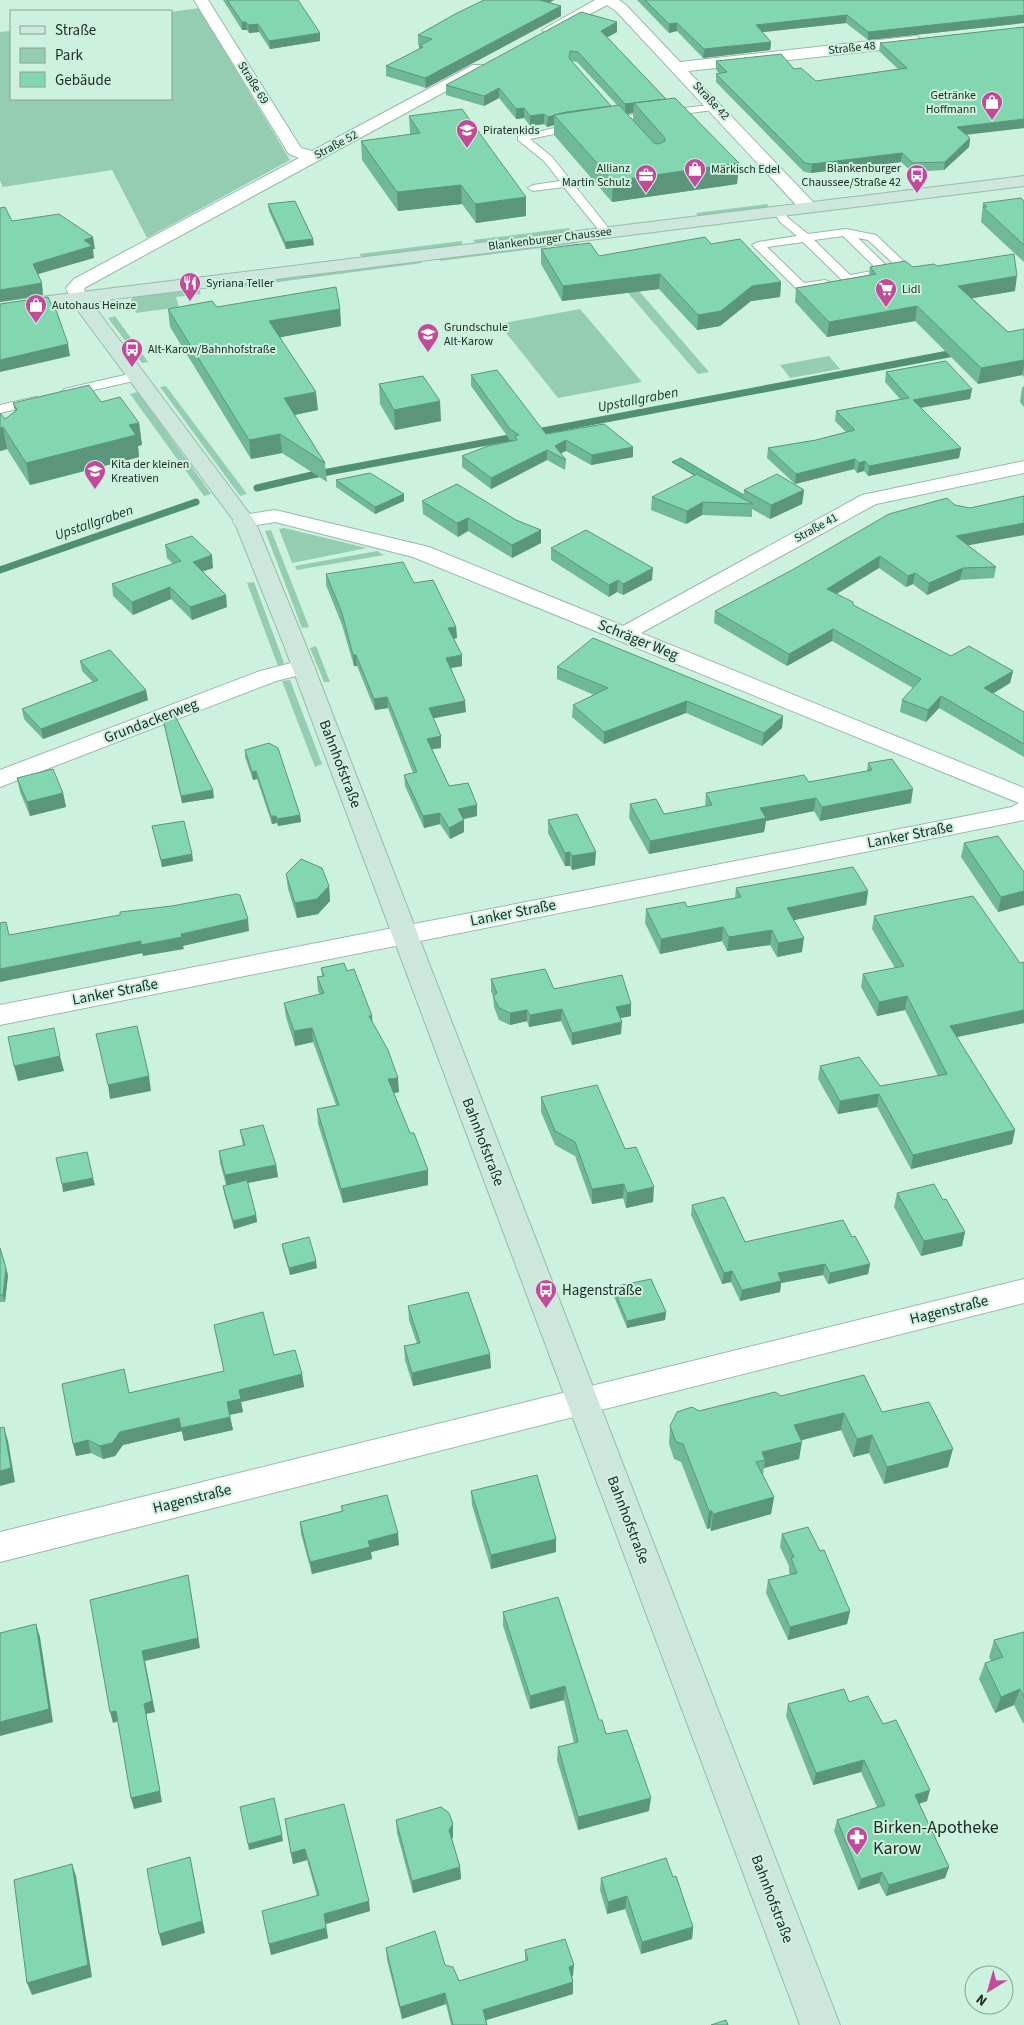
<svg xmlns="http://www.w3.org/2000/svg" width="1024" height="2025" viewBox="0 0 1024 2025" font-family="'Source Sans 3',sans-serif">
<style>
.green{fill:#94cdb2}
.water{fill:#65ba95;stroke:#519074}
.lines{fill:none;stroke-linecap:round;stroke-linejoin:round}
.stream{stroke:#519074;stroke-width:7}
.service-casing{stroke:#97bba9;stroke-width:2}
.minor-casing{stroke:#97bba9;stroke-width:2}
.secondary-casing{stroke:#97bba9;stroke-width:2}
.service{fill:#fff;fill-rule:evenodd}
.minor{fill:#fff;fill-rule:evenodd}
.secondary{fill:#cde7dc;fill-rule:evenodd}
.wall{fill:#70b998;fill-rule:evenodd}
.shaded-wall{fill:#5b967c}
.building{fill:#82d7b1;stroke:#5b967c}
.labels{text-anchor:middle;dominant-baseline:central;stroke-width:4;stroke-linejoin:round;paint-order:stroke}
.far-street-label{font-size:12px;fill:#212f28;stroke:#ccf1de}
.far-poi-label{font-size:12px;fill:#212f28;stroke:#ccf1de;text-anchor:start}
.far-water-label{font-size:14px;font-style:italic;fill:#0f3626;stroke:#ccf1de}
.street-label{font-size:15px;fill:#212f28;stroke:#ccf1de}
.poi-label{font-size:15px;fill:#212f28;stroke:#ccf1de;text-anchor:start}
.near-poi-label{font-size:18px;fill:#212f28;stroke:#ccf1de;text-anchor:start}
</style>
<rect width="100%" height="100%" fill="#ccf1de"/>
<!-- green -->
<path class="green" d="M199,8L290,160L147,238L112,170L3,187L0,181V32L11,31V99H171V12Z
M767,204L769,207L698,216L696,213Z
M569,228L571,231L476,243L473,240Z
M577,240L579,243L440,261L439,257Z
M462,241V245L362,257L359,254Z
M608,255L709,372L698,374L597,257Z
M418,259L422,263L225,289L219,286Z
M195,287L199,289L201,294L176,297L179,307L136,313L131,300L133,298L132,295Z
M580,309L642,382L558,398L499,324Z
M115,316L148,362L142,363L108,318Z
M829,356L840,369L790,378L780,365Z
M166,386L247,494L240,496L160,387Z
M138,392L211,494L204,496L130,394Z
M284,528L367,548L292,563L279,529Z
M271,530L309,627L302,628L265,531Z
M377,551L384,555L297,570L295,566Z
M254,582L284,663L278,666L247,583Z
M316,646L330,682H324L310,648Z
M290,680L322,764L315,767L282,681Z"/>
<!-- water -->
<path class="water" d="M681,458L747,497L738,501L672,462Z"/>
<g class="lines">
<!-- stream -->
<path class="stream" d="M532,433L959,352
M257,488L312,475L519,436
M0,570L196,502"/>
<!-- service casing -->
<g class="service-casing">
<path id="service" d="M716,104L721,107L720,109L608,124L603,121L608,118Z
M578,123L582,124V128L530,139L552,157L610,230V234H602L564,187L533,191L528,188L533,185L560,181L544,161L518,140V136Z
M778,207L782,208L788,218L808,234L846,229L876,235L919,276L917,278H909L868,240L858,238L891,270V274L847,282L843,281L803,242L767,247L804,283L825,280L831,283L825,286L797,289L752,245L758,242L797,236L780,222L773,210ZM843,236L878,270L850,275L814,240Z
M138,372L144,376L142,379L68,396L62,392L64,389Z
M36,397L40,398L42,401L40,404L0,413V405Z"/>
</g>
<!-- minor casing -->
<g class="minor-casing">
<path id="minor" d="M194,0H208L301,148L312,151L473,65H483L486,68L483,71L86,287L84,289L86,297L83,301H71L66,288L74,279L299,158L289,154L287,151Z
M595,0H619L626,5L680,62L916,36L924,41L916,46L688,71L814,203L817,207L814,211H802L616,11L607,5L554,33L549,34L542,30Z
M1024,461V473L876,504L641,633L1024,788V820L0,1025V1005L1012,807L1019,803L413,557L275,522L244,527L236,526L233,521L236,516L275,510L429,547L623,626L862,495Z
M303,660L311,662L315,667L311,672L276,681L0,787V770L260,671Z
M1024,1279V1303L0,1562V1532Z"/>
</g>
<!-- secondary casing -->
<g class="secondary-casing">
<path id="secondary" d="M1024,176V186L91,302L255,521L305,643L840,2025H800L283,643L234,521L73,304L0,314V302Z"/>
</g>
<!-- service -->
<use href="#service" class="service"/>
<!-- minor -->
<use href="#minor" class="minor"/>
<!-- secondary -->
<use href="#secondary" class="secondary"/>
</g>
<!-- wall -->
<path class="wall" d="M223,0H298L320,41L270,49L259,32L249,33L247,30H242Z
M484,0H554L549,3L561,16L426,88L386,76V66L419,49V46L420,45H418V35Z
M637,0H1024V23L868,40L846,23L762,32L771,42L770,50L703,58L677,31L669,33Z
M1024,27V128L966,134L970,138L969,147L944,170L912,172L901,162L811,173L804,172L716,82V74L719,73L716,70V61L794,69L816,81L898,69L879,51L880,43Z
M617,32L607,37L666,99L739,163L737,184L612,202L554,135V125L547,127L544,124L530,126L524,118L516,119L499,98L484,106L446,95V85ZM571,61L577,62L617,105L611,106ZM633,113V120L627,114Z
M409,116L526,197V216L476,223L462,204L398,211L362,160L361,141L410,134Z
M1024,201V262L981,222L983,203Z
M268,204L314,245L286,249L269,211Z
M711,244L781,282L780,297L751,301L720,326L697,330L659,289L562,301L541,264V249L599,256Z
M937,266L1015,291L972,298L1008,332L1024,329V377L1022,375L978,384L915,321L827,337L795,302L796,288L869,275L870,267H913Z
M217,307L340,309L341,326L280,337L318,410L294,415L325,463L327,482L282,453L251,459L170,327L168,309Z
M886,372L972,389L970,399L921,408L961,448L959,458L868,476L864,471L857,473L854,469L795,484L767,458L768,448L816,440L846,432L835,421L836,411L900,399L885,382Z
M471,375L546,434L633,457L591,465L566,451L561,453L566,460L565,470L547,460L491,489L462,467V456L512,441L510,440L471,386Z
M379,384L441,421L395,430L380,404Z
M1024,386V407L1020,402L1022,388Z
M101,402L139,423L142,445L138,446L139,457L30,485L7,449L0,451V413L5,419L15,412L13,403Z
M336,480L404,494V501L375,514L336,487Z
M744,490H804L802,504L770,519L752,509V517L702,515L686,524L651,510L652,497L743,499Z
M422,501L516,520L541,530V543L512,558L468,531L458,537L423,514Z
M955,505L1024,535L968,545L996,567L994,578L960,580L927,595L913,584L906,587L879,568L837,594L853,605L951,656L1013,671L1010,683L993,694L1024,712V757L939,708L926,722L900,712L902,700L913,688L832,641L787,666L714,623L715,611Z
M165,545L213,568L203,571L227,607L192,620L171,599L133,615L113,596L112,584L173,564L167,558Z
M551,548L652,580L623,595L617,592L609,597L551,560Z
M326,574L414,583L456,627L457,638L454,639L462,655V666L451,668L466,712L433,718L441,748L432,749L449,786L477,816L463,819L464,832L450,839L440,824L424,828L405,786L404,775L413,773L388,708L375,710L357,666H354L342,625L326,585Z
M80,661L148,700L43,739L24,719L22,709L93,682L82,671Z
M557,667L783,716L782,728L762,746L686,713L604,744L572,717L573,705L594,695L557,679Z
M163,719L214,798L182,803Z
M245,750L300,815L301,822L278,826L277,823L272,824L257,779L253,780L245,757Z
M868,763L911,803L820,821L814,811L766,821L764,832L649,854L629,818L630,804L664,814L705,806L706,793L809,782L867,771Z
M17,778L63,793L66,807L30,816L20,792Z
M548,820L595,865L572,870L570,866H565L548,833Z
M152,826L192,854L193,861L162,867L154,833Z
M964,843L1024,872V905L998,912L961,857Z
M286,874L329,886L330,901L318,914L297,918L288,889Z
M736,888L868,891L866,905L794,920L802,952L777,957L770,945L727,951L722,941L660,954L645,923L646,909L687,907L735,898Z
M874,916L1024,1023L957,1037L1015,1130L1012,1144L911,1169L877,1107L838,1114L818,1079L820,1066L880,1086L938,1076L905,1010L877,1016L861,987L863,974L895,968L872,929Z
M321,968L372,1023L399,1092L394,1093L428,1185L343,1203L318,1124L317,1109L336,1105L313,1042L295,1046L286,1017L284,1003L320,994L318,991L317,977L322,976Z
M491,979L554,989L631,1004V1016L620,1018L621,1034L572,1045L561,1021L529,1027L527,1021L510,1025L499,1020L494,1007L493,996L491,991Z
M541,1097L625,1149L653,1202L626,1208L623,1198L592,1204L575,1156L555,1145L541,1112Z
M240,1130L276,1165L278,1177L248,1183L256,1215L257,1222L234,1229L224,1193L223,1186L226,1185L220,1163L219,1151L243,1146Z
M897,1193L943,1200L965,1232L962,1246L921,1256L894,1207Z
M692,1205L745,1242L852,1237L870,1264L868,1274L828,1284L823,1275L781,1283L780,1292L740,1301L731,1282L722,1284L691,1215Z
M282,1244L317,1268L290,1275L283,1251Z
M0,1248L8,1275L5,1302H0Z
M613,1287L666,1312L665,1320L627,1328L613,1294Z
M408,1306L491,1368L413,1386L405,1360L404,1346L417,1344L409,1320Z
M214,1325L274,1355L302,1374L304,1387L241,1402L243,1412L230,1415L233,1430L184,1441L182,1431L123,1445L115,1456L103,1459L91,1453L76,1456L73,1444L129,1393L224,1371Z
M781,1396L882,1412L948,1467L884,1484L869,1453L853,1457L841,1430L801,1440L799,1459L764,1468L763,1475L774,1497L771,1514L711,1531L710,1528L707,1529L681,1462L674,1459L669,1444L670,1426L699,1411Z
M471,1491L556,1539V1552L491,1569L472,1505Z
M341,1506L399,1545L371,1552L372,1559L312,1574L301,1534L300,1522L342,1512Z
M782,1534L850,1611L847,1624L788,1640L766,1593L768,1580L790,1575L789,1571V1566L780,1547Z
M503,1612L599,1720L649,1811L578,1830L557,1760L558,1747L574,1743L564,1700L530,1709L503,1626Z
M1024,1632V1723H1023L1014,1705L995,1713L979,1679L985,1663L991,1661L989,1657L994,1640Z
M849,1702L883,1724L927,1801L919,1804L949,1867L945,1878L886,1896L879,1883L858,1890L834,1831L837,1820L877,1807L861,1772L813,1785L786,1716L788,1704Z
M285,1819L370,1911L326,1924L328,1938L271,1955L262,1911L317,1896L307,1860L293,1864Z
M396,1820L453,1824V1837L452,1839L460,1867L461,1879L413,1893L397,1833Z
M673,1877L693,1927L692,1939L641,1954L625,1909L607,1914L600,1890L601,1878Z
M386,1948L445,1965L459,1981L525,1961V1950L573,1976L572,1977L573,1994L486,2020L487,2025H451L446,2004L402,2019L387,1960Z"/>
<!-- shaded-wall -->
<path class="shaded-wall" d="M538,0H554L538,9Z
M561,6V16L426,88L425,78Z
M847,15L846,23L755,33L756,25Z
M1024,15V23L868,40V32Z
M242,22H246L247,30H242Z
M617,22V32L601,41V31Z
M677,23V31L669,33V24Z
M258,24L259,32L249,33L248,25Z
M320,33V41L270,49L269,41Z
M771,42L770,50L703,58L704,49Z
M499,88V98L484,106V96Z
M634,103L633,113L625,114V104Z
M524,108V118L516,119V109Z
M544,114V124L530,126V116Z
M554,115V125L547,127L548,117Z
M1024,119V128L956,136L957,127Z
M970,138L969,147L944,170L945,162Z
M902,153L901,162L811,173L812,164Z
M739,163L737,184L612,202L613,181Z
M461,185L462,204L398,211L397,192Z
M526,197V216L476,223L475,204Z
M93,237L95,249H93L94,258L35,275L33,264L84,240Z
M313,239L314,245L286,249L285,242Z
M660,274L659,289L562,301L563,286Z
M1017,276L1015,291L956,301L958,286Z
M781,282L780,297L751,301L720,326L697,330L698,315L752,286Z
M42,283L43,295L0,302V290Z
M917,306L915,321L827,337L829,322Z
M340,309L341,326L271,339L269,321Z
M68,344L70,356L0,372V360Z
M1024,360V366L1022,375L978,384L981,368Z
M972,389L970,399L911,409L913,400Z
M316,392L318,410L285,417L284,398Z
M440,401L441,421L395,430L394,410Z
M139,423L142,445L138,446L139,457L30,485L26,463L129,425Z
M3,427L7,449L0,451V428Z
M280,434L282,453L251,459L249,440Z
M566,440V451L557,455L555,446Z
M633,447V457L591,465L592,455Z
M961,448L959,458L868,476L869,466Z
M547,450V460L491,489V478Z
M855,459L854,469L795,484L796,474Z
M865,461L864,471L857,473L859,463Z
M804,490L802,504L770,519L771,505Z
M404,494V501L375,514V507Z
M703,502L702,515L686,524L687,511Z
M468,518V531L458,537L457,523Z
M1024,523V535L954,548L956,536Z
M541,530V543L512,558V545Z
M212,555L213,568L195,574L193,562Z
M880,556L879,568L826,600L827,589Z
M653,568L652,580L623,595V584Z
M963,568L960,580L927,595L929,583Z
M915,573L913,584L906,587L908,576Z
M618,580L617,592L609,597V585Z
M170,587L171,599L133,615L132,602Z
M226,595L227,607L192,620L190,607Z
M456,627L457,638L449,640L448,628Z
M833,629L832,641L787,666L789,654Z
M353,655H356L357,666H354Z
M462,655V666L446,669V658Z
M1013,671L1010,683L981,700L984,688Z
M146,690L148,700L43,739L41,729Z
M941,696L939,708L926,722L928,710Z
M387,697L388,708L375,710L374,699Z
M465,701L466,712L430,719L429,708Z
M687,701L686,713L604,744V732Z
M783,716L782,728L762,746L764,733Z
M441,736V748L427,750V739Z
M256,771L257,779L253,780L252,772Z
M913,789L911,803L820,821L822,807Z
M213,790L214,798L182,803L181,796Z
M63,793L66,807L30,816L27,802Z
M816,798L814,811L766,821L764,832L649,854L650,841L760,808Z
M477,805V816L459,820L458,809Z
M440,813V824L424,828L423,816Z
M300,815L301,822L278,826L277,819Z
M271,816H276L277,823L272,824Z
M464,820V832L450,839L449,828Z
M570,852V866H565V853Z
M596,852L595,865L572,870V856Z
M192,854L193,861L162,867L161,860Z
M329,886L330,901L318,914L297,918L295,903Z
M868,891L866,905L785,922L787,908Z
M1024,891V905L998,912L1001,897Z
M248,919L249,931L183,946L184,949L143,956L141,945L181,934Z
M723,927L722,941L660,954L661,939Z
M772,930L770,945L727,951L729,937Z
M804,938L802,952L777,957L778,943Z
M141,941L143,953L0,982V969Z
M907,996L905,1010L877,1016L879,1002Z
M631,1004V1016L616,1019V1007Z
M562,1009L561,1021L529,1027L530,1015Z
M527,1010V1021L510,1025V1013Z
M1024,1010V1023L947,1039L950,1026Z
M369,1016H372L373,1030Z
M622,1022L621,1034L572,1045V1033Z
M312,1028L313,1042L295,1046L294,1031Z
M60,1056L64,1071L18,1081L14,1066Z
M149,1076L151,1091L110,1099L108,1085Z
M398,1078L399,1092L389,1094L388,1079Z
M879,1094L877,1107L838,1114L840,1101Z
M1015,1130L1012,1144L911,1169L913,1155Z
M276,1165L278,1177L227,1187L225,1175Z
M428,1170V1185L343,1203L341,1189Z
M93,1178L95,1185L63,1192L62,1184Z
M624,1184L623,1198L592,1204V1189Z
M654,1187L653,1202L626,1208L627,1193Z
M256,1215L257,1222L234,1229L233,1221Z
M965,1232L962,1246L921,1256L924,1241Z
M316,1261L317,1268L290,1275L289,1268Z
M825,1264L823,1275L781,1283L780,1292L740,1301L742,1290L778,1273Z
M870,1264L868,1274L828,1284L830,1273Z
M6,1268L8,1275L5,1302L3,1295Z
M732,1271L731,1282L722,1284L724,1273Z
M666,1312L665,1320L627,1328V1321Z
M490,1354L491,1368L413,1386L412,1373Z
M302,1374L304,1387L241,1402L243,1412L229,1415L227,1402L239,1390Z
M844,1413L841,1430L791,1443L794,1425Z
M230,1417L233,1430L184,1441L181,1428Z
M179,1418L182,1431L123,1445L115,1456L103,1459L100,1446L120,1432Z
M4,1427L8,1441L15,1482L0,1486V1471Z
M872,1435L869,1453L853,1457L857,1439Z
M88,1440L91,1453L76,1456L73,1444Z
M802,1442L799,1459L764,1468L765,1460L762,1452Z
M953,1449L948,1467L884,1484L887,1467Z
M774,1497L771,1514L711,1531L713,1514Z
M709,1511H712L710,1528L707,1529Z
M398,1533L399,1545L371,1552L372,1559L312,1574L310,1562L368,1541Z
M556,1539V1552L491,1569V1555Z
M188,1575L200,1648L145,1661L155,1712L146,1714L162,1802L134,1809L131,1798L144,1704L142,1651Z
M850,1611L847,1624L788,1640L790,1627Z
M36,1624L40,1637L53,1722L0,1736V1722Z
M565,1686L564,1700L530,1709V1696Z
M1020,1689L1014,1705L995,1713L1001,1697Z
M116,1711L119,1721L113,1723L110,1712Z
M864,1760L861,1772L813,1785L816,1773Z
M930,1790L927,1801L911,1806L915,1795Z
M651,1798L649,1811L578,1830V1817Z
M453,1824V1837L450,1843L449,1830Z
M282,1835L283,1841L249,1850L248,1844Z
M305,1849L307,1860L293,1864L291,1853Z
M190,1857L205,1933L162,1946L159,1934Z
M72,1864L76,1876L92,1977L32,1995L27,1983Z
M460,1867L461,1879L413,1893L412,1881Z
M949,1867L945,1878L886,1896L889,1885Z
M882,1872L879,1883L858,1890L861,1879Z
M627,1896L625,1909L607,1914L608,1902Z
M369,1901L370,1911L326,1924L324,1914Z
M693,1927L692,1939L641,1954L642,1942Z
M326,1928L328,1938L271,1955L269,1944Z
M574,1965L573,1976L568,1978L569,1967Z
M573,1982V1994L483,2021V2010Z
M445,1993L446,2004L402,2019L400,2007Z"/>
<!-- building -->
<path class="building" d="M227,0H298L320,33L269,41L258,24L248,25L246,22H242Z
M484,0H540L561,6L425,78L386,66L423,47L419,46L432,39L418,35L457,13Z
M645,0H1024V15L868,32L847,15L756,25L771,42L704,49L677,23L669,24Z
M581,12L617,22L601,31L666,99L625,104L578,52L570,51L569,58L611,106L566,112L554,115H555L548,117L544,114L530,116L524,108L516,109L499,88L484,96L446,85Z
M1024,27V119L957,127L970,138L945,162L913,163L902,153L812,164L805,163L716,74L727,72L716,61L781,54L794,69L801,68L816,81L907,68L880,43Z
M675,98L739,163L613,181L554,115L619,105L654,143L659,144L665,141V138L634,103Z
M462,109L526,197L475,204L461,185L397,192L361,141L420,133L409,116Z
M1021,198L1024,201V245L983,207H987L983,203Z
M295,201L313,239L285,242L268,204Z
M5,207L12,221L59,214L93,237L84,240L92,246L33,264L42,283L0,290V208Z
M705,237L711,244L740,239L781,282L752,286L721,311L698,315L660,274L563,286L541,249L590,243L599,256Z
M1014,254L1017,276L958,286L1008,332L1024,329V360L981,368L917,306L829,322L796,288L876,274L870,267L905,261L913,267L934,264L937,266Z
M336,287L340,309L269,321L316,392L284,398L325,463L280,434L249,440L168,309L212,301L217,307Z
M48,297L53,308L55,307L68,344L0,360V304Z
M946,361L972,389L913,400L961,448L869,466L865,461L859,463L855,459L796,474L768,448L816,440L855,430L836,411L909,398L886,372Z
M497,370L546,434L604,424L633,447L592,455L566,440L555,446L566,460L547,450L491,478L462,456L488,446L517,440L515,436L519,435L510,429L471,375Z
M423,376L440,401L394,410L379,384Z
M89,385L101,402L120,397L139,423L129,425L136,435L26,463L3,427L0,428V413L5,419L17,410L13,403Z
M370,473L404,494L375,507L336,480Z
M697,474L753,504L703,502L687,511L652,497Z
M777,474L804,490L771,505L744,490Z
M457,484L516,520L541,530L512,545L468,518L457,523L422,501Z
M1024,496V523L956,536L996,567L963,568L929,583L915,573L908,576L880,556L827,589L853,602V605L951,656L969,646L1013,671L984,688L1024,712V744L941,696L928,710L902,700L921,679L833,629L789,654L715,611L794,569L889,514L947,498L955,505L970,508Z
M586,530L653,568L623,584L618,580L609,585L551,548Z
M192,536L212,555L193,562L226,595L190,607L170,587L132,602L112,584L181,561L165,545Z
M403,562L414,583L433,580L456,627L448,628L462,655L446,658L465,701L429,708L441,736L427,739L449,786L468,783L477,805L458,809L464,820L449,828L440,813L423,816L404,775L417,772L387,697L374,699L356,655H353L342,613L326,574Z
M593,638L783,716L764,733L687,701L604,732L573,705L608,688L557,667Z
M110,650L146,690L41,729L22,709L98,680L80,661Z
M174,714L213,790L181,796L163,719Z
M269,743L278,748L300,815L277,819L276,816H271L256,771L252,772L245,750Z
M892,759L913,789L822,807L816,798L760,808L766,818L650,841L630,804L656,799L664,814L712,805L706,793L804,775L809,782L872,770L868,763Z
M53,769L63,793L27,802L17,778Z
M577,814L596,852L572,856L570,852L565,853L548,820Z
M184,821L192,854L161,860L152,826Z
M998,836L1024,872V891L1001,897L964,843Z
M301,859L322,868L329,886L317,899L295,903L286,874Z
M853,867L868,891L787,908L804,938L778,943L772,930L729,937L723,927L661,939L646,909L685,902L687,907L741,897L736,888Z
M236,894L240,895L248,919L181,934L182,937L141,945V941L0,969V923L6,922L9,935L120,915V912L172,906Z
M973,896L1020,963L1024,962V1010L950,1026L1015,1130L913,1155L879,1094L840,1101L820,1066L859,1057L880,1086L947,1074L907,996L879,1002L863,974L904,966L874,916Z
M344,963L347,971L354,969L372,1016H369L388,1050L398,1078L388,1079L410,1133H414L428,1170L341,1189L317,1109L339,1105L312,1028L294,1031L284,1003L324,993L317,977L324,976L321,968Z
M545,969L554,989L622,975L631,1004L616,1007L622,1022L572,1033L562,1009L530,1015L527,1010L510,1013L499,1008L493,996L497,993L491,979Z
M137,1026L149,1076L108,1085L96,1034Z
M54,1028L60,1056L14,1066L8,1037Z
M597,1085L625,1149L636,1147L654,1187L627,1193L624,1184L592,1189L575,1142L555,1131L541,1097Z
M263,1125L276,1165L225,1175L219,1151L245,1145L240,1130Z
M87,1152L93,1178L62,1184L56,1158Z
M247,1180L256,1215L233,1221L223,1186Z
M934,1184L943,1200L946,1199L965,1232L924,1241L897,1193Z
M724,1197L745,1242L843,1220L852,1237L855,1236L870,1264L830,1273L825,1264L778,1273L781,1281L742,1290L732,1271L724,1273L692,1205Z
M309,1237L316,1261L289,1268L282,1244Z
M0,1248L6,1268L3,1295H0Z
M651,1279L666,1312L627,1321L613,1287Z
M468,1292L490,1354L412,1373L404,1346L420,1343L408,1306Z
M263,1312L274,1355L295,1350L302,1374L239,1390L241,1399L227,1402L230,1417L181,1428L179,1418L120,1432L112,1443L100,1446L88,1440L73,1444L62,1384L124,1369L129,1393L224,1371L214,1325Z
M864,1375L882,1412L929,1402L953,1449L887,1467L872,1435L857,1439L844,1413L794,1425L802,1442L762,1452L765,1460L756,1462L774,1497L713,1514L712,1511H709L683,1444L676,1442L670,1426L677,1412L692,1407L699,1411L775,1392L781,1396Z
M4,1427L11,1468L0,1471V1428Z
M537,1475L556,1539L491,1555L471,1491Z
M387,1495L398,1533L368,1541L370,1547L310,1562L300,1522L343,1511L341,1506Z
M808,1527L820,1551L824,1550L850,1611L790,1627L768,1580L797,1573L791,1558L794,1557L782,1534Z
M188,1575L198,1638L142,1651L152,1701L144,1704L160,1791L131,1798L116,1711L110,1712L90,1600Z
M558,1597L599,1720H602L606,1734L627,1730L651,1798L578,1817L558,1747L578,1742L565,1686L530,1696L503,1612Z
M36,1624L49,1709L0,1722V1633Z
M1024,1632V1697L1020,1689L1001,1697L985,1663L1003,1657L994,1640Z
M844,1689L849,1702L868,1696L883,1724L896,1720L930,1790L915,1795L949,1867L889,1885L882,1872L861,1879L837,1820L885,1805L864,1760L816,1773L788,1704Z
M274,1798L282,1835L248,1844L240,1807Z
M344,1804L369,1901L324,1914L326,1928L269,1944L262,1911L319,1895L305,1849L291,1853L285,1819Z
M441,1807L449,1813L453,1824L449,1830L460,1867L412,1881L396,1820Z
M190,1857L202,1921L159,1934L147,1869Z
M666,1858L673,1877L676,1876L693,1927L642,1942L627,1896L608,1902L601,1878Z
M72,1864L88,1965L27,1983L14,1880Z
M435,1931L445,1965L453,1967L459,1981L528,1960L525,1950L565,1939L574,1965L569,1967L573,1982L483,2010L487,2025H453L445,1993L400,2007L386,1948Z
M726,2020L728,2025H711Z"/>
<!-- icons -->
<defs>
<g id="shop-pin" transform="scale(1.125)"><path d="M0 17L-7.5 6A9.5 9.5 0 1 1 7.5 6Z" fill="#c44999" stroke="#ccf1de"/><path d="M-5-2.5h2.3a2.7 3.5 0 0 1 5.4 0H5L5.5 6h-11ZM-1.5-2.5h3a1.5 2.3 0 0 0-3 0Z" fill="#fff"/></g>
<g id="school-pin" transform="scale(1.125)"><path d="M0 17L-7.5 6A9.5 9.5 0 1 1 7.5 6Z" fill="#c44999" stroke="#ccf1de"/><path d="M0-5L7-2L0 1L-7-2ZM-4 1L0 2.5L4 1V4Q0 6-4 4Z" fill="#fff"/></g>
<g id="office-pin" transform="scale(1.125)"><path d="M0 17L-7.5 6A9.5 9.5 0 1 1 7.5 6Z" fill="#c44999" stroke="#ccf1de"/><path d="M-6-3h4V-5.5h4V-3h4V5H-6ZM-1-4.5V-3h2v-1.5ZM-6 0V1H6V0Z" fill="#fff"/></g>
<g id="bus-pin" transform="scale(1.125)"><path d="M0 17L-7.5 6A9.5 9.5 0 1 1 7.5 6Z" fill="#c44999" stroke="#ccf1de"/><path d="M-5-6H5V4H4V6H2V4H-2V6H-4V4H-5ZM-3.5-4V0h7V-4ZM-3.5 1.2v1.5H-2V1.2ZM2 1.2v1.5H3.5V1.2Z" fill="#fff"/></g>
<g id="restaurant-pin" transform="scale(1.125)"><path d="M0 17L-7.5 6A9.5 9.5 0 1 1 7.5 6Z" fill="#c44999" stroke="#ccf1de"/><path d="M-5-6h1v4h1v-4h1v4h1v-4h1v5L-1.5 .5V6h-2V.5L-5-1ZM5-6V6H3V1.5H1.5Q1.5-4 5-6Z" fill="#fff"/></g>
<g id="supermarket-pin" transform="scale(1.125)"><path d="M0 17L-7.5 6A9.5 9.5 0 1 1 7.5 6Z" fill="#c44999" stroke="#ccf1de"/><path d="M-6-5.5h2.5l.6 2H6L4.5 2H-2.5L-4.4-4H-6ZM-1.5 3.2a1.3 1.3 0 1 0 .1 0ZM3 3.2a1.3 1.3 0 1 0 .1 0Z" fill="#fff"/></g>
<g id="pharmacy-pin" transform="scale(1.125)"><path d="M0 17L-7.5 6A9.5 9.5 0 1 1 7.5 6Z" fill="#c44999" stroke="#ccf1de"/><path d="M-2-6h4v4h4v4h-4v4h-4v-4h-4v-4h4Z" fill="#fff"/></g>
</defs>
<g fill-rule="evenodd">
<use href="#shop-pin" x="992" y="102"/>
<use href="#school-pin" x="467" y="130"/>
<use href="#shop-pin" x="695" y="169"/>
<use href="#office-pin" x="646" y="175"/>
<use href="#bus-pin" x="917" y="175"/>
<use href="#restaurant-pin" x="190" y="283"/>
<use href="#supermarket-pin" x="886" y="289"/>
<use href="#shop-pin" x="36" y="305"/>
<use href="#school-pin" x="428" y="334"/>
<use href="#bus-pin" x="132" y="349"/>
<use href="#school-pin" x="95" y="471"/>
<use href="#bus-pin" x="546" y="1290"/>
<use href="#pharmacy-pin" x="857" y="1837"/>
</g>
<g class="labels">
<!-- far-street labels -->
<g class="far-street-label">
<text transform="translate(852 48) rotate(-6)">Straße 48</text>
<text transform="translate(253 83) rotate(58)">Straße 69</text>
<text transform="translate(711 101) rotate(47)">Straße 42</text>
<text transform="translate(336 145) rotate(-28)">Straße 52</text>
<text transform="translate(550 239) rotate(-7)">Blankenburger Chaussee</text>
<text transform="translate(816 528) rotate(-29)">Straße 41</text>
</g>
<!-- far-poi labels -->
<g class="far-poi-label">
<text x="976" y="95" text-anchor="end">Getränke<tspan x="976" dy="14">Hoffmann</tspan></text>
<text x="483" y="130">Piratenkids</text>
<text x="630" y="168" text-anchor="end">Allianz<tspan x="630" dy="14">Martin Schulz</tspan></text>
<text x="901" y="168" text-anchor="end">Blankenburger<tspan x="901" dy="14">Chaussee/Straße 42</tspan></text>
<text x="711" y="169">Märkisch Edel</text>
<text x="206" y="283">Syriana Teller</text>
<text x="902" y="289">Lidl</text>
<text x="52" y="305">Autohaus Heinze</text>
<text x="444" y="327">Grundschule<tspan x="444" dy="14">Alt-Karow</tspan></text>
<text x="148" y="349">Alt-Karow/Bahnhofstraße</text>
<text x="111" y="464">Kita der kleinen<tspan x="111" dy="14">Kreativen</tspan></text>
</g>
<!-- far-water labels -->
<g class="far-water-label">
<text transform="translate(638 400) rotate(-11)">Upstallgraben</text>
<text transform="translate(94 523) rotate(-19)">Upstallgraben</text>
</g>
<!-- street labels -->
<g class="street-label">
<text transform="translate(638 640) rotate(22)">Schräger Weg</text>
<text transform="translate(151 721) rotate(-21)">Grundackerweg</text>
<text transform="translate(340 764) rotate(69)">Bahnhofstraße</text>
<text transform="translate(910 835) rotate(-11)">Lanker Straße</text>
<text transform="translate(513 913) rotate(-11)">Lanker Straße</text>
<text transform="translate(115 992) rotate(-11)">Lanker Straße</text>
<text transform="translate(483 1142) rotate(69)">Bahnhofstraße</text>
<text transform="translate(949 1310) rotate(-14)">Hagenstraße</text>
<text transform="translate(192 1499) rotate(-14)">Hagenstraße</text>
<text transform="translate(628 1520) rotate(69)">Bahnhofstraße</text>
<text transform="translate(772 1899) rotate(69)">Bahnhofstraße</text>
</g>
<!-- poi labels -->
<g class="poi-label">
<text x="562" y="1290">Hagenstraße</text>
</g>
<!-- near-poi labels -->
<g class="near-poi-label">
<text x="873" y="1827">Birken-Apotheke<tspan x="873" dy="21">Karow</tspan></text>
</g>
</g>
<!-- legend -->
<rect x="10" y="10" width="162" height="90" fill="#ccf1de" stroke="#88a395"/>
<rect x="20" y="26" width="25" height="8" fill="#cde7dc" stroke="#88a395"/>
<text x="55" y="35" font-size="15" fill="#212f28">Straße</text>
<rect x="20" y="48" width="25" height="15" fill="#94cdb2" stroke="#88a395"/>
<text x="55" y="60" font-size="15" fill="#212f28">Park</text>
<rect x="20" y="72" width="25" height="15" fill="#82d7b1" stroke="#88a395"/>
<text x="55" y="85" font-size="15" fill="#212f28">Gebäude</text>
<!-- north arrow -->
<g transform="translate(989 1990) rotate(217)"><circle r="24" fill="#ccf1de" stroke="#88a395"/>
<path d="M0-4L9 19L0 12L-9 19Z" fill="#c44999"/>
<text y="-8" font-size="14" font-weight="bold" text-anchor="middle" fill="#212f28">N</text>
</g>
</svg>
